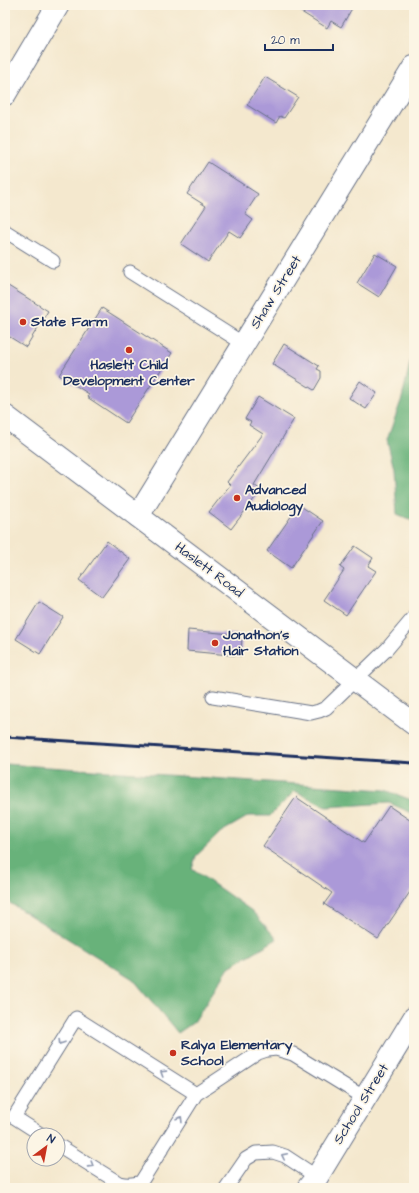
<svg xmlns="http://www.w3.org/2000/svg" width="419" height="1193" viewBox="0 0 419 1193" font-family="'Architects Daughter',sans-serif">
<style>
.forest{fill:#68b27a;stroke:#42706c}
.building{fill:#ab99d8}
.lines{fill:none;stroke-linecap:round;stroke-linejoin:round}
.service-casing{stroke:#677085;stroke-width:15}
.minor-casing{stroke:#677085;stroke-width:24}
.tertiary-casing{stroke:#677085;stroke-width:24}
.service{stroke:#fff;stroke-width:13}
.minor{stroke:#fff;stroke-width:22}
.tertiary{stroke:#fff;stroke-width:22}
.rail{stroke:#1b2f5e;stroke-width:3}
.oneway{stroke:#8d97ae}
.poi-dot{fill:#c8321e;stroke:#fcf5e5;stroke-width:1.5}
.labels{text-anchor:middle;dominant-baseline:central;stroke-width:3.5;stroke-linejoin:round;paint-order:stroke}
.street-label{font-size:14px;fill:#1b2f5e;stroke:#fcf5e5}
.poi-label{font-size:14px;font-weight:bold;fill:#1b2f5e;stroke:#fcf5e5;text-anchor:start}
</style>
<rect width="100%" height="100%" fill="#fcf5e5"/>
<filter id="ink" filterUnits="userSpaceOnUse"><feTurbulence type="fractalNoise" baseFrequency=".025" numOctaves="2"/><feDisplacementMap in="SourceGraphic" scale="8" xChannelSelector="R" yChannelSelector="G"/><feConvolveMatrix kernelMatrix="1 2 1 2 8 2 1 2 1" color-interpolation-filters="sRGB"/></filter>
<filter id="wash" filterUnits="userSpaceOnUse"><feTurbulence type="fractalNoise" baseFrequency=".012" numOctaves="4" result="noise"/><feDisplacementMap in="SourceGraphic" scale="16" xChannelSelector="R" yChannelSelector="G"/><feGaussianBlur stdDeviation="0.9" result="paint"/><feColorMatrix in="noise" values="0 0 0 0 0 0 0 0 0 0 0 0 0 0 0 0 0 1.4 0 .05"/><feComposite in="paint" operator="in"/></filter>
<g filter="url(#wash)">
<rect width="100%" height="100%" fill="#f4e8ce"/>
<!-- forest -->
<path class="forest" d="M414,352V521L397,514L394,469L387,440L402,398L412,354Z
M5,764L385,790L414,801V814L389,803L326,807L295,791L270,816H249L221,832L196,856L192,869L252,911L277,939L229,967L194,1022L178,1033L133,979L5,900Z"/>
<g id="blocks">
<!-- building -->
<path class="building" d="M290,5H354L341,27L331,21L327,28Z
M265,77L298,97L284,118L280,116L276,123L247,105Z
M208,162L258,194L245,214L253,220L240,238L229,231L208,262L181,244L206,206L187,194Z
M375,253L397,266L379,297L357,283Z
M5,284L48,311L26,347L5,334Z
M102,308L172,353L126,423L87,397L89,394L59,375Z
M284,344L319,366L317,369L321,371V378L314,390L272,364Z
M360,381L377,393L366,409L349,398Z
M258,397L294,419L254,485L261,490L231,529L209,512L230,485L227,482L263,434L249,425L251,422L245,419Z
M299,505L323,521L291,568L267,551Z
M107,541L130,559L102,597L79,580Z
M355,546L373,558L368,566L376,571L346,615L324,600L344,570L340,567Z
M39,602L63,617L40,654L16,639Z
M188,630L242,635L241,656L187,651Z
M296,797L364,843L389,806L414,823V886L378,939L324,904L332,893L263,846Z"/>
</g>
</g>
<g filter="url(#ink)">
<use href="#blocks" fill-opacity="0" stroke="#677085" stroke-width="1"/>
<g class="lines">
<!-- service casing -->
<g class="service-casing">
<path id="service" d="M5,231L53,261
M130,272L244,344
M213,697L311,713L319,711L326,708L387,649L414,617
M42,1135L14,1117L76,1018L196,1094
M58,1145L119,1183C127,1185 133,1185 141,1182L196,1094L258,1053L267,1050L276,1049L293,1054L365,1098
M226,1188L246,1159L256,1153L273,1152L285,1156L317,1177"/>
</g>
<!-- minor casing -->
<g class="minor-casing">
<path id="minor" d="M5,94L58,5
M138,516L414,67
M308,1188L317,1177L414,1018"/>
</g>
<!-- tertiary casing -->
<g class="tertiary-casing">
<path id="tertiary" d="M5,416L414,724"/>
</g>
<!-- service -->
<use href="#service" class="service"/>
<!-- minor -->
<use href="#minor" class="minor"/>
<!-- tertiary -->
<use href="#tertiary" class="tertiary"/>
<!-- rail -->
<path class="rail" d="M5,737L414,763"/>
</g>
<!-- one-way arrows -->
<defs><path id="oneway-chevron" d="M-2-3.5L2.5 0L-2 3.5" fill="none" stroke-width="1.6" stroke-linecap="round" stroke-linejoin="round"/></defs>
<g class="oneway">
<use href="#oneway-chevron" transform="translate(61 1042) rotate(122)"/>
<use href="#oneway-chevron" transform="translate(163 1073) rotate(-148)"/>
<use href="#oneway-chevron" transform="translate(180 1119) rotate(-58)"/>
<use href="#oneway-chevron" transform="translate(284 1156) rotate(-154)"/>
<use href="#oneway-chevron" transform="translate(91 1165) rotate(32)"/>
</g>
</g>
<!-- markers -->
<g class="poi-dot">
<circle cx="23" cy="322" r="4"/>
<circle cx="129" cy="350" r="4"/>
<circle cx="237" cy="498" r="4"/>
<circle cx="215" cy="643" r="4"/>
<circle cx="173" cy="1053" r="4"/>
</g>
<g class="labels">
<!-- street labels -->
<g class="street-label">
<text transform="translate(276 292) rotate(-58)">Shaw Street</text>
<text transform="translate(209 570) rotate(37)">Haslett Road</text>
<text transform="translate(361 1104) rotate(-58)">School Street</text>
</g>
<!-- poi labels -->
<g class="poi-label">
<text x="31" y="322">State Farm</text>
<text x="129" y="365" text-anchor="middle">Haslett Child<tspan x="129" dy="16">Development Center</tspan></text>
<text x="245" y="490">Advanced<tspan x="245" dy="16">Audiology</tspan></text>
<text x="223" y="635">Jonathon's<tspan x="223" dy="16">Hair Station</tspan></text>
<text x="181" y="1045">Ralya Elementary<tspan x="181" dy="16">School</tspan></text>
</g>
</g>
<!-- margin -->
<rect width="419" height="1193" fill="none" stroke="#fcf5e5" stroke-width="20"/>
<!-- north arrow -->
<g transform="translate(46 1147) rotate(32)"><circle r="19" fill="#fcf5e5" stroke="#a2a6af"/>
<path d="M0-3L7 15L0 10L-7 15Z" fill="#c8321e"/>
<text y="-6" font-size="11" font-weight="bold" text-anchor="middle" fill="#1b2f5e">N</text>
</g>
<!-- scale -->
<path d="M265 44v6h68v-6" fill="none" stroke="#1b2f5e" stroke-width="2"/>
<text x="271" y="44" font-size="12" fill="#1b2f5e" stroke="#fcf5e5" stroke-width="3" paint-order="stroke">20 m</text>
</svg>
